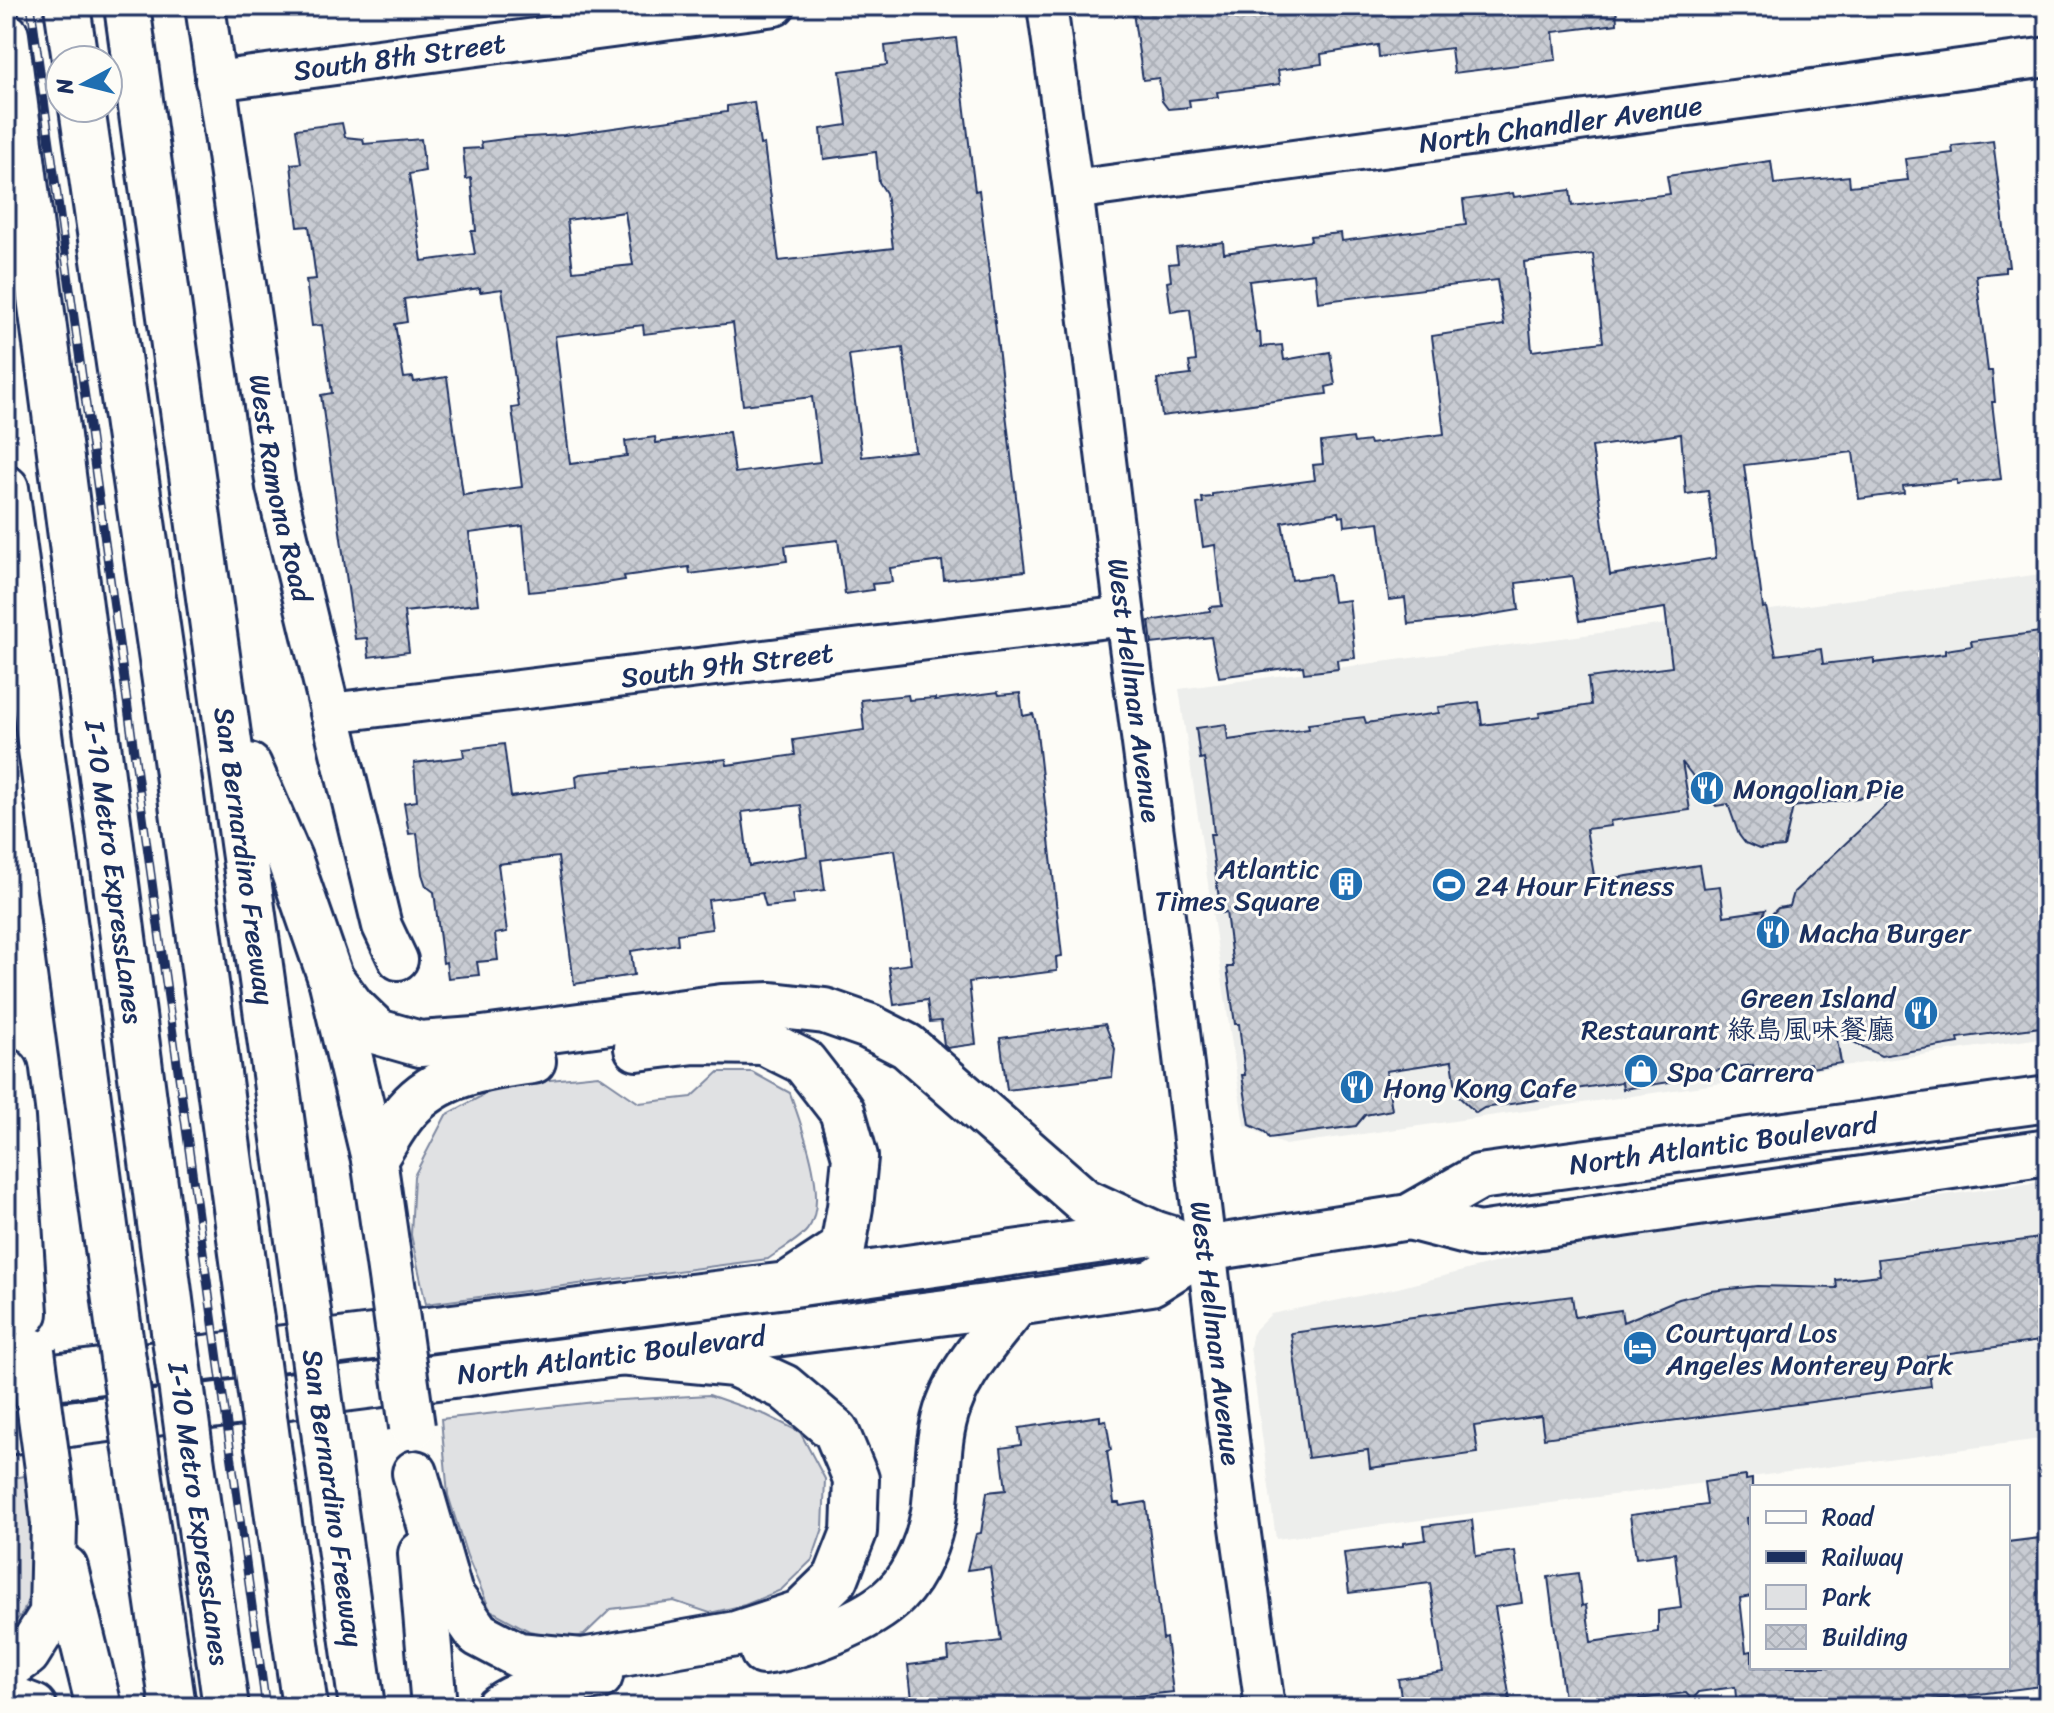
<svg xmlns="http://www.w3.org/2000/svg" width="2054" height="1713" viewBox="0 0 2054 1713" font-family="Sriracha,'LXGW WenKai TC',sans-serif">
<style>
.built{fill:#edeeec}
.green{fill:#e0e1e3;stroke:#7e88a0;stroke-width:2}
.building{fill:url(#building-cross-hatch);stroke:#1b2f5e;stroke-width:2;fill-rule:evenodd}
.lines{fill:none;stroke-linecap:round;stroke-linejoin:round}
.minor-casing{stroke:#1b2f5e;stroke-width:44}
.major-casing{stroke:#1b2f5e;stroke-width:50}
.highway-casing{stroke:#1b2f5e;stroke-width:50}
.minor{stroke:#fdfcf7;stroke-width:38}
.major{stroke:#fdfcf7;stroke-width:44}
.highway{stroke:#fdfcf7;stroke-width:44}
.rail-casing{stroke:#1b2f5e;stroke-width:9}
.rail{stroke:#fdfcf7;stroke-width:6;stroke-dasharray:18;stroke-linecap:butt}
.highway-bridge-casing{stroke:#1b2f5e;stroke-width:50;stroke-linecap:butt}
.highway-bridge{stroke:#fdfcf7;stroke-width:44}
.labels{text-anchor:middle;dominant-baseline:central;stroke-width:6;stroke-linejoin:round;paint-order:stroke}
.street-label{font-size:28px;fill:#1b2f5e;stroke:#fdfcf7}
.poi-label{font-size:28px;fill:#1b2f5e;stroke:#fdfcf7;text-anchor:start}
</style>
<defs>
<pattern id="building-cross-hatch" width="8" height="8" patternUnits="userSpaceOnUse" patternTransform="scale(2)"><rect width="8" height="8" fill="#c9ccd3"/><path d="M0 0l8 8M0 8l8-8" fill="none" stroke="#acb0b8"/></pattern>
</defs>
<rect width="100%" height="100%" fill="#fdfcf7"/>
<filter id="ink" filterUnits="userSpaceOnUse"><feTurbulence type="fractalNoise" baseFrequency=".0125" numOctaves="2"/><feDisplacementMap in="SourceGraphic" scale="16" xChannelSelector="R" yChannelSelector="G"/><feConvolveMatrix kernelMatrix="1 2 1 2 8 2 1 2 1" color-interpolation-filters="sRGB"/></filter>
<g filter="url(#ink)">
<!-- built -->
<path class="built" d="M2048,573V1037L1285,1145L1244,1125L1179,689Z
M2048,1181V1438L1276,1539L1250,1347L1253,1332L1271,1314L1398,1288L1547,1249Z"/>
<!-- green -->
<path class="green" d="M719,1072H752L790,1093C801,1124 831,1202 807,1230C798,1241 780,1250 768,1259L426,1304L411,1235L414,1176L446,1115L502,1085L598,1075L639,1103L692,1097Z
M709,1395L766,1415L800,1432L825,1479L823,1528L812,1560L781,1590L745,1605L710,1613L674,1601L611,1609L584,1635L567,1639L529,1631L490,1610L467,1556L448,1495L441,1419L604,1401Z
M25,1476L38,1571L23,1613L6,1631V1479Z"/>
<!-- building -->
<path class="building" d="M1132,6H1616L1617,24L1553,32L1556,60L1454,73L1451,48L1379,57L1378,45L1321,54L1322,64L1278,70L1280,84L1217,92L1218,97L1189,100L1190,107L1168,109L1162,101L1159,78L1143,80Z
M956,38L975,191L979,190L1025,571L944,580L942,561L890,568L892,582L872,584L873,590L845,594L838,540L785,546L787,561L690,574L689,567L624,576L625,580L587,586L529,592L523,526L469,533L478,604L404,612L409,652L369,657L367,638L355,639L321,395L332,393L322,325L312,326L306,280L316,279L309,226L298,227L295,202L291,164L301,163L296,129L342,123L345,137L363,139L364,144L421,139L425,171L409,174L422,261L475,254L471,231H476L471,178L466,179L463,149L482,148L481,142L512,138L564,135L727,112V106L754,102L760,145L764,144L779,261L893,248L886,193L879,182L876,152L824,159L821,129L847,125L840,71L887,65L885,46ZM625,212L633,265L573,271L567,220ZM480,288V292L502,289L519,407L512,408L522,487L463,495L447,377L414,382L413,377L404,378L395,324L407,322L404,299ZM733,323L743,405L812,397L820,462L735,473L729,432L656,443L655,437L625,441L627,456L570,464L555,336L643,325L644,334ZM903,348L915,451L862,457L849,355Z
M1993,141L2009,267H2005V272L1976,275L1988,371H1992L1995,402H1992L2001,479L1957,484V480L1903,486L1904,493L1859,499L1853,452L1744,465L1763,608L1766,607L1776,655L1821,649L1823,664L1874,658V663L1945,654V650L1972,646L1971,641L2048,631V1026L1958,1038L1959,1043L1881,1056L1836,1033L1841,1063L1811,1068L1810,1063L1754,1071L1753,1065L1682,1076L1683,1080L1623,1089L1622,1082L1549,1093L1550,1098L1484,1108L1476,1113L1457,1095L1452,1061L1386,1071L1392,1110L1365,1115L1356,1126L1269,1138L1265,1132L1250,1125L1242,1075H1245L1239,1024H1235L1227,967H1233L1226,912L1221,913L1210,834H1214L1211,805L1204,758L1200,759L1196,728L1226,724L1228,740L1309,729L1308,724L1364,717L1366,723L1439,713L1438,707L1479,702L1482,725L1540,717L1539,713L1591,705L1588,678L1672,667L1665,608L1579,621L1572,576L1516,583L1519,610L1470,618L1408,624L1405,598L1389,600L1379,522L1345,526L1344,516L1339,517L1338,512L1282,522L1292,580L1329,575L1333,602L1349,600L1355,658L1337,660L1338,669L1304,673L1303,666L1293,667L1219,677L1211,637L1152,644L1149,621L1210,611V607L1222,606L1215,545L1203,547L1197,504L1203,503L1202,498L1212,497V494L1315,480L1313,465L1323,464L1321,442L1353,438L1354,443L1369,441L1370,444L1444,434L1432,336L1504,325L1497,280L1318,302L1315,273L1249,281L1256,333L1260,332L1261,347L1282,345L1284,360L1330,352L1335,385L1326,387L1327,394L1162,416L1157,379L1191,375L1189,362L1196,361L1190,309L1171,312L1167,282L1171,281L1169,264L1178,263L1176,248L1223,242L1224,253L1311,241L1310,236L1341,233L1342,241L1466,225L1463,200L1513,193L1514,197L1570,190L1572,206L1670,194L1667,176L1771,161L1774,184L1849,176L1850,186L1908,180L1905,159L1953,153L1952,146ZM1593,254L1603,342L1532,351L1524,262ZM1681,434L1686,494L1708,491L1716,558L1610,575L1592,447ZM1682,762L1716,806L1728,804L1739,835L1745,843L1759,849L1784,847L1793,807L1900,792L1794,892L1790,906L1778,908L1760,926L1765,910L1724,916L1720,886L1703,888L1699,865L1595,881L1586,829L1611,826L1610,821L1690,810Z
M998,692L999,695L1020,693L1023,716L1033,714L1036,723L1062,956L1056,957L1057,971L969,982L976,1044L947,1048L944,1045L941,1021L930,1022L927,1000L894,1005L889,967L911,964L895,850L821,860L825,890L792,894L794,904L766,907L762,893L708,900L712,929L677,934L678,944L631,951L634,975L574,984L558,857L498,864L507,932L495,934L498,960L477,962L479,975L448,978L446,962L443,963L434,892L426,886L422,874L417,833L409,834L404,803L417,801L414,763L464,757L463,749L504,744L511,797L577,787L576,776L580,774L726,759L727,765L795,755L793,740L864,730L861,700L908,695L909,700L935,698V700ZM801,805L807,856L749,866L742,812Z
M1105,1024L1115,1049L1112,1077L1007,1090L1000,1038Z
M2048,1237V1340L1927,1356L1931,1386L1544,1438L1541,1416L1474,1426L1478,1453L1370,1468L1368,1450L1308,1458L1291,1333L1572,1296L1575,1317L1621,1310L1623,1322L1679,1299L1711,1291L1757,1286L1837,1288L1836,1280L1880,1275L1878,1259Z
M1100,1416V1421L1106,1420L1111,1450L1107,1451L1114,1503H1119L1120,1506L1146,1502L1163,1639L1166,1638L1173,1692L1034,1707H913L908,1665L949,1660L948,1648L1001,1641L990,1567L967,1570L976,1534L981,1533L987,1492L1006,1490L1001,1448L1021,1445L1019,1428Z
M1746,1476V1480L1752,1479V1517L1747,1518L1752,1561V1596L1740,1598L1746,1652L1752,1651V1667H2008V1542L2048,1537V1685L1878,1707H1737L1735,1687L1699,1692L1692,1700L1686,1693L1639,1699L1640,1707H1565L1548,1577L1578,1573L1582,1606L1586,1605L1591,1642L1658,1632V1611L1681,1608L1675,1553L1636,1558L1630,1515L1707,1505L1704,1482Z
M1472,1520L1476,1556L1515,1551L1522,1603L1495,1607L1511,1707H1403L1398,1679L1443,1672L1430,1583L1349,1593L1344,1553L1403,1546V1543L1426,1540L1424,1526Z"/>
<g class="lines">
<!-- minor casing -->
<g class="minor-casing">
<g id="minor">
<path id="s1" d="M205,6L276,487L382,926L398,960"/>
<path id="s2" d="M1047,6L1073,190L1125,616L1175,991L1238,1513L1265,1707"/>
<path id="s3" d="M215,81L775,6"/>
<path id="s4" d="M1073,190L2048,57"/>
<path id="s5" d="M330,713L1125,616"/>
</g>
</g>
<!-- major casing -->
<g class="major-casing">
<g id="major">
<path d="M1409,1217L1478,1235L2048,1152"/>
<path d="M6,1383L787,1285L1153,1233L1172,1239"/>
<path id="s6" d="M6,1432L1017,1303L1151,1283L1205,1249L1409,1217L1479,1177L2048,1099"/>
</g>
</g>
<!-- highway casing -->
<g class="highway-casing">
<g id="highway">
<path d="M67,6L75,60"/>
<path id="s7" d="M127,6L308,1312"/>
<path id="s8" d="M6,35L174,1331"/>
<path d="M82,108L172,729L251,1320"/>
<path d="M6,488L120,1338"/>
<path d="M249,766L290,861L331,979L374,1159L394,1298"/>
<path d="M331,979L352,1007L378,1032L420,1044L475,1040L722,1007L772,1005L825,1011L868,1026L907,1046L1084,1201L1153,1233"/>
<path d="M637,1048L695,1041L764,1042L804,1062L842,1111L855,1157L850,1207L843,1248L787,1285"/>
<path d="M6,1071L12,1118L25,1313"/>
<path d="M374,1159C385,1143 394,1125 406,1111C438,1073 486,1067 533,1061"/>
<path d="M325,1438L362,1707"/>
<path d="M268,1446L305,1707"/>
<path d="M191,1457L226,1707"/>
<path d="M138,1464L173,1707"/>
<path d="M415,1473L450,1594L478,1634L518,1655L582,1661L736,1634L800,1613L836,1578L854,1532L856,1479L836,1431L784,1387L734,1364L620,1353"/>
<path d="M421,1554L434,1707"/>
<path d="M65,1568L99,1707"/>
<path d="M763,1652C800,1647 869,1622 896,1594C916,1574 929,1540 934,1512C939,1476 936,1438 949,1404C963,1366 993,1334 1017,1303"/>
<path d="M6,1669L27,1654L52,1614L54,1524L49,1476"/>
<path d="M6,1704L21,1702L34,1707"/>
<path d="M498,1707C527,1687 566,1681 600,1676"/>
</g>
</g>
<!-- minor -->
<use href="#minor" class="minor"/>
<!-- major -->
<use href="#major" class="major"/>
<!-- highway -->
<use href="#highway" class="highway"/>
<!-- rail casing -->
<g class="rail-casing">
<path id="rail" d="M31,6L266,1707"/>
</g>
<!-- rail -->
<use href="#rail" class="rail"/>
<!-- highway-bridge casing -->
<g class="highway-bridge-casing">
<path id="highway-bridge" d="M394,1298L412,1427
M308,1312L325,1438
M251,1320L268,1446
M174,1331L191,1457
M120,1338L138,1464
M32,1351L49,1476"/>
</g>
<!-- highway-bridge -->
<use href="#highway-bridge" class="highway-bridge"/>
</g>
</g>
<!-- icons -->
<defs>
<g id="restaurant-disc" transform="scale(1.8)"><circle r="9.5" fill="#1f6fb2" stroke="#fdfcf7"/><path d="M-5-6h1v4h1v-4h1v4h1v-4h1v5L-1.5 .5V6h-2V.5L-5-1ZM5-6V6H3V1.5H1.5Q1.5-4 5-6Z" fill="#fff"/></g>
<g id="building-disc" transform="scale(1.8)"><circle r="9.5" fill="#1f6fb2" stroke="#fdfcf7"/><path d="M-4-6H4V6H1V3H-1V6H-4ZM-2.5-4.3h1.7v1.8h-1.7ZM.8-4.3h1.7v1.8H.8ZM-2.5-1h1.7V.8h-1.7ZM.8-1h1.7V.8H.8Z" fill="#fff"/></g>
<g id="stadium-disc" transform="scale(1.8)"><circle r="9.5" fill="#1f6fb2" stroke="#fdfcf7"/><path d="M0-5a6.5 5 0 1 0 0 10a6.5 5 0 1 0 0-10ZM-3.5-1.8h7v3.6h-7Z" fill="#fff"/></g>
<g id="shop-disc" transform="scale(1.8)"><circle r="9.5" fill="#1f6fb2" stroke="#fdfcf7"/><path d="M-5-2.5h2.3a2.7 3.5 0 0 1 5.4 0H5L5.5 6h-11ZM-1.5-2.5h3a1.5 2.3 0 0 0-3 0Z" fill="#fff"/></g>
<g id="hotel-disc" transform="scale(1.8)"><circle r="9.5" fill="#1f6fb2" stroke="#fdfcf7"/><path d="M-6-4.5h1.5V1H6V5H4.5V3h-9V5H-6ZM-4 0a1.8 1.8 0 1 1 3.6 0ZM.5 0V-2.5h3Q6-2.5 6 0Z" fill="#fff"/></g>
</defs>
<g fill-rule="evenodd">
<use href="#restaurant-disc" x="1707" y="788"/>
<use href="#building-disc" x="1346" y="884"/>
<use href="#stadium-disc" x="1449" y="885"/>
<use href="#restaurant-disc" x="1773" y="932"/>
<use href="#restaurant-disc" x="1921" y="1013"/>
<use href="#shop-disc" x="1641" y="1071"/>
<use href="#restaurant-disc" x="1357" y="1087"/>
<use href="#hotel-disc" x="1640" y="1348"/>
</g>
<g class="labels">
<!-- street labels -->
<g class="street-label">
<text stroke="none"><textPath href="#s3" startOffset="186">South 8th Street</textPath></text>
<text stroke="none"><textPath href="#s4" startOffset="492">North Chandler Avenue</textPath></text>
<text stroke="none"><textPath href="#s1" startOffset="488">West Ramona Road</textPath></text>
<text stroke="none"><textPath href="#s5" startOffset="400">South 9th Street</textPath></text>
<text stroke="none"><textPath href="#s2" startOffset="690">West Hellman Avenue</textPath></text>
<text stroke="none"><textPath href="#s7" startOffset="858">San Bernardino Freeway</textPath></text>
<text stroke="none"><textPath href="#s8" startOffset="844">I-10 Metro ExpressLanes</textPath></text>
<text stroke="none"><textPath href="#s6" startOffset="1752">North Atlantic Boulevard</textPath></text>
<text stroke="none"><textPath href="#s2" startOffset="1338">West Hellman Avenue</textPath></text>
<text stroke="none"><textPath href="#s6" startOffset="610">North Atlantic Boulevard</textPath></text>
<text transform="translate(333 1498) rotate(82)">San Bernardino Freeway</text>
<text transform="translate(199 1514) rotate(82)">I-10 Metro ExpressLanes</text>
</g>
<!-- poi labels -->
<g class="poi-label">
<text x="1733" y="788">Mongolian Pie</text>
<text x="1320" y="868" text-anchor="end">Atlantic<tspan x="1320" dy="32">Times Square</tspan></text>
<text x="1475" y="885">24 Hour Fitness</text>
<text x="1799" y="932">Macha Burger</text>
<text x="1895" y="997" text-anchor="end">Green Island<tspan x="1895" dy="32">Restaurant 綠島風味餐廳</tspan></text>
<text x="1667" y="1071">Spa Carrera</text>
<text x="1383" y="1087">Hong Kong Cafe</text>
<text x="1666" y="1332">Courtyard Los<tspan x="1666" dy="32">Angeles Monterey Park</tspan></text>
</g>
</g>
<!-- margin -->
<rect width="2054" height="1713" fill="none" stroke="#fdfcf7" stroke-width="32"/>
<rect x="16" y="16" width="2022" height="1681" fill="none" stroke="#1b2f5e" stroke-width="3" filter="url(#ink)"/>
<!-- legend -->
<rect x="1750" y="1485" width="260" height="184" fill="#fdfcf7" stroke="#a3aaba" stroke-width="2"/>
<rect x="1766" y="1511" width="40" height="12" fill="#fdfcf7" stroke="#a3aaba" stroke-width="2"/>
<text x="1822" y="1525" font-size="24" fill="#1b2f5e">Road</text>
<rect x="1766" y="1551" width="40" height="12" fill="#1b2f5e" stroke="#a3aaba" stroke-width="2"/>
<text x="1822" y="1565" font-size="24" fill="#1b2f5e">Railway</text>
<rect x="1766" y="1585" width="40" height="24" fill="#e0e1e3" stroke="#a3aaba" stroke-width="2"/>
<text x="1822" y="1605" font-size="24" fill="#1b2f5e">Park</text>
<rect x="1766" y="1625" width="40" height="24" fill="url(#building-cross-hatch)" stroke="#a3aaba" stroke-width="2"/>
<text x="1822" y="1645" font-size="24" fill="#1b2f5e">Building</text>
<!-- north arrow -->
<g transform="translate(84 84) rotate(263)"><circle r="38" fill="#fdfcf7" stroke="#a3aaba" stroke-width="2"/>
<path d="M0-6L14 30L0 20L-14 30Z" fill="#1f6fb2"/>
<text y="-12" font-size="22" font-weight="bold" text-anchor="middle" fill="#1b2f5e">N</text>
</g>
</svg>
